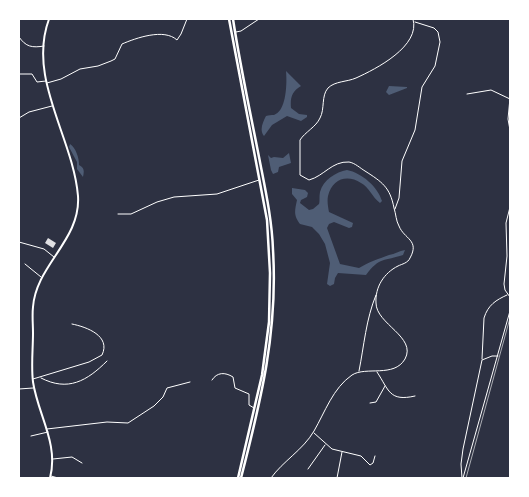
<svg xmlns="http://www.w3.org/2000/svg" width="529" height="497" viewBox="0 0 529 497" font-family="'Alegreya Sans',sans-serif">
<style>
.water{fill:#4f5d75}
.building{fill:#e0e0e3}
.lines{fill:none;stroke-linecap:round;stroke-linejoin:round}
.minor{stroke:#fff;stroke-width:1}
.tertiary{stroke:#fff;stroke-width:2}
.trunk{stroke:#fff;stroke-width:2.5}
.rail{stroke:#abadb3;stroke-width:1}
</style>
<rect width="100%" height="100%" fill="#2d3142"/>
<!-- water -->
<path class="water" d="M286,71L301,86C292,91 290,98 291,108L299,114L307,115V117L301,121L287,116L272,125L264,136C259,130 263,122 266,116C269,115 271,115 274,115C287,111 287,81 286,71Z
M389,86L407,87V88L389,95L386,92Z
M70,144C76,148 79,158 79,165C85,168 84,172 83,177L77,169V162L69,147Z
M289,153L291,163L279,167L278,172L273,174L271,170L268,155L271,158L274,157L283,158Z
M347,170C362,173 378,187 382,201L380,203C372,197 369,187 361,183C347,174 332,179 328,196C327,201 328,207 329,212L353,223L352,227L349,228L334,222L329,224L327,228L340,264L359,268C369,262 378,259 389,255C395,254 399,251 405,250L403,255C385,261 379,257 366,275L338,273L335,278L334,284L330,286L327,284L330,263L325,244L319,234L312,227L300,224C293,215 295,210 297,200L292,194V188L305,190L308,193L307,197L301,200L300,203L309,210L313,209L319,204C320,201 319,196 320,192C323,180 336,172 347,170Z"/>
<!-- building -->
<path class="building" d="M48,238L56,243L53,248L45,243Z"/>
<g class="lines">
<!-- minor -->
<path class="minor" d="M236,32L241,31L259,19
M19,37C26,47 32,48 44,46
M19,74H32L37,82L46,81
M47,83L61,79L80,69L98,66L111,61L115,59L122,44C136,38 164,28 177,40L181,34L187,19
M467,94L491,90L510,99
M510,98L508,119L510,130
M19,118L29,112L52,106
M510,207L506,223L507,256L504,284L505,290L510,297
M395,209L399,198L402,161L415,130L422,87L435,66L440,42L438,32L434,28L415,22
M118,214H131L157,202L174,197L217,194L259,180
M19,242L44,249L54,257
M25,264L41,277
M482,359L484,318C488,305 496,300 507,295
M359,371C364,346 366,319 376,295
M377,372C389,390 389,402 415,396
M41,378C68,392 87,381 107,361
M33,379L89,362L102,355C111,336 87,327 72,324
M212,380C217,372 225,372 233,377L235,388L249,394V405L254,408
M19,389L33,388
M370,403L376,402L385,386
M47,429L107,422L128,423L154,406L163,397L167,388L190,382
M314,433L332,449L361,456L370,465L373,463L375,456
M31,436L48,432
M53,459L72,457L82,463
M308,469L325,445
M51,476L58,478
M271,478C283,461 303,450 314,431C325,412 333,388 352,375C366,366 394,378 405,359C417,337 376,324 376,303C375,287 384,273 398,266C402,264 408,263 410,258C420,240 404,239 399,226C396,221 396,214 394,208C390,187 382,182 365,171C360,168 355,163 349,162C332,161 324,176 309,180L300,175V140C305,132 316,127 320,118C325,109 321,96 328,88C335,81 347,82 356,78C376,69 421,46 413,19
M337,478L342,452
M462,478L461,464L463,449L482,360L492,356H498
M463,478L510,311"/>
<!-- tertiary -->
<path class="tertiary" d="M49,19C27,79 73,137 78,196C81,240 36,265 33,307C32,315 33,324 33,333C33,349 31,366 33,382C38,415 59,444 50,478"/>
<!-- trunk -->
<path class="trunk" d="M229,19L267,220L270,273L269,322L262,375L238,478
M233,19C240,65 250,111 259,157C265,188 272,219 273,250C278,332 261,400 241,478"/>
<!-- rail -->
<path class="rail" d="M466,478L510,318"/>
</g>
<!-- border -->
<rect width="529" height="497" fill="none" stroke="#ffffff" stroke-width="40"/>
</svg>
